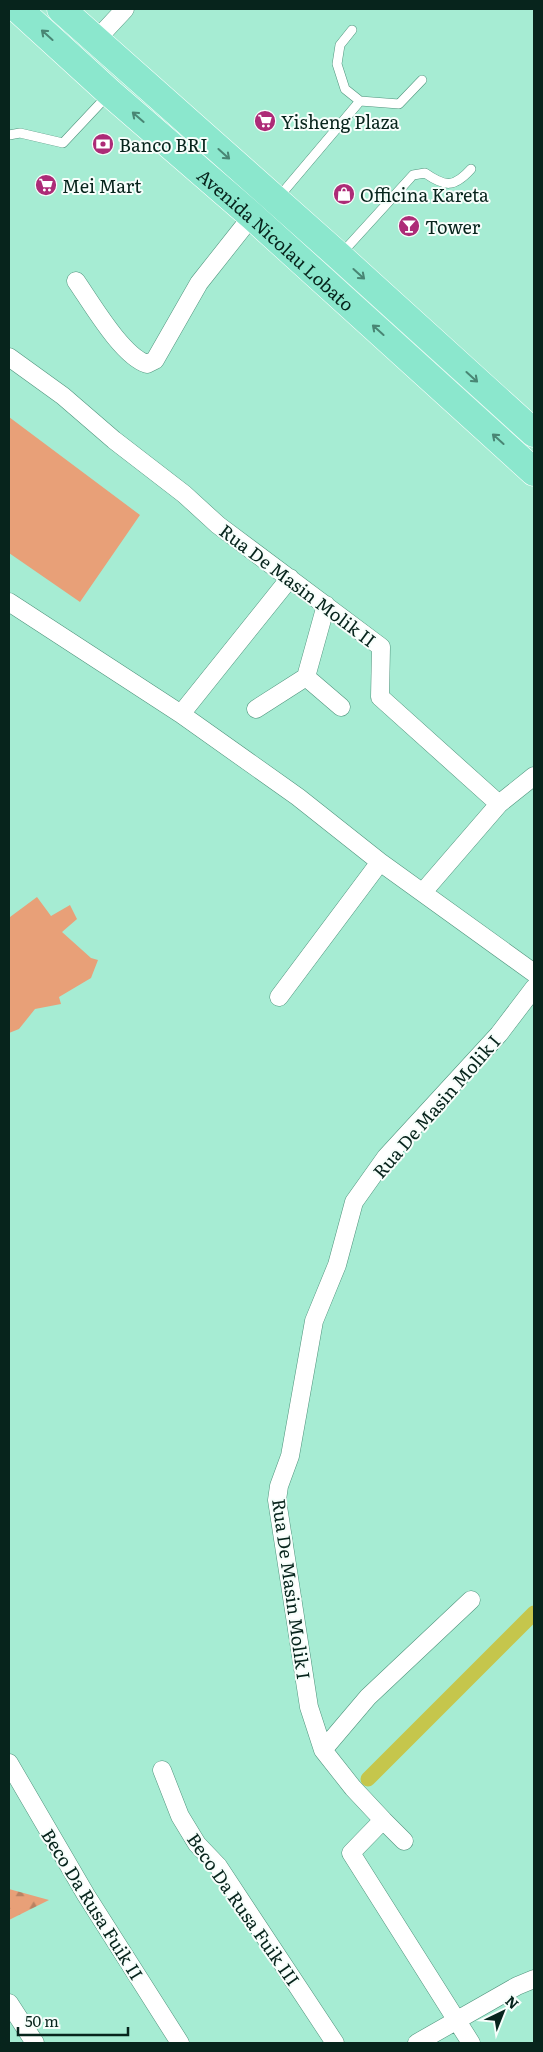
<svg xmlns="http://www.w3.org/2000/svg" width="543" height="2052" viewBox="0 0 543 2052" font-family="Literata,serif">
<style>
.green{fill:#e8a078}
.forest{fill:url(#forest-firs)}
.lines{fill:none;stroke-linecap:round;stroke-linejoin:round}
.canal{stroke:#c5c64c;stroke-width:15}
.service-casing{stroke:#50947d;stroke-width:10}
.minor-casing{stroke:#50947d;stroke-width:19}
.primary-casing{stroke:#fff;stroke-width:29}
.service{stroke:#fff;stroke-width:9}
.minor{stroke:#fff;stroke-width:18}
.primary{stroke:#8be7cd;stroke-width:28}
.oneway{stroke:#498674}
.labels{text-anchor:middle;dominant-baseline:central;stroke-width:4;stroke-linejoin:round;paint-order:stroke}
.poi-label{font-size:18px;fill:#07241c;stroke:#f7fefb;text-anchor:start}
.street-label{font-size:18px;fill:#07241c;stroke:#f7fefb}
</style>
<defs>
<pattern id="forest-firs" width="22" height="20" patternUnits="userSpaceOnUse" patternTransform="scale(1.25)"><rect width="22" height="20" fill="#e8a078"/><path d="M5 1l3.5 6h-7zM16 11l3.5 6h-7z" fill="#ba8262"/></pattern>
</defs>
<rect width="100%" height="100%" fill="#a6ecd3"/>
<!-- green -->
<path class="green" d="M9,417L140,515L80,602L9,553Z
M37,897L51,916L70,905L77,919L62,932L91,958L98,960L91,978L59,997L61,1004L35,1009L19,1029L9,1033V914L10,917Z"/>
<!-- forest -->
<path class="forest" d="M9,1889L49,1900L9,1920Z"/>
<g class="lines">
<!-- canal -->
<path class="canal" d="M368,1779L534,1613"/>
<!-- service casing -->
<g class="service-casing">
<path id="service" d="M352,30L340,45L337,64L345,89L360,101
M9,135L20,133L63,143L108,95
M278,198L360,101L399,104L422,80
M341,254L413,175L425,173C445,187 454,188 471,169"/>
</g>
<!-- minor casing -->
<g class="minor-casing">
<path id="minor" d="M96,40L125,9
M76,281C92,304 122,356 147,364L155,360L199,283L252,216
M9,357L63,396L114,440L184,494L218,525L381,647L380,697L499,804L423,892
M290,578L181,714L298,797L380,862L534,973
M9,602L181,714
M326,605L306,677L341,707
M256,709L306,677
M499,804L534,776
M279,997L380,862
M323,1750L368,1697L471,1600
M9,1763L86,1895L180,2043
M162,1770L180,1816L197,1844L218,1866L335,2043
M383,1820L404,1841
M9,2003L35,2043
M417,2043L517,1986L534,1979
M471,2043L351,1853L383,1820L353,1788L323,1750L309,1707L277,1500L279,1486L290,1456L314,1321L337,1265L354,1202L386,1157L499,1034L534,988"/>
</g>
<!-- primary casing -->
<g class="primary-casing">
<g id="primary">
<path id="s1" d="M18,9L110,93L252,216L534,472"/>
<path d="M61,9L339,256L534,433"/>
</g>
</g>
<!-- service -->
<use href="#service" class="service"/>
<!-- minor -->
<use href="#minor" class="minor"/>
<!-- primary -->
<use href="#primary" class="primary"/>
</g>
<!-- one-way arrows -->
<defs><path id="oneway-shaft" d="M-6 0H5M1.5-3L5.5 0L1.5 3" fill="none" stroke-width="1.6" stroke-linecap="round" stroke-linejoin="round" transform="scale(1.25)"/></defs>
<g class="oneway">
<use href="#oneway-shaft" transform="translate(47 35) rotate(-138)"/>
<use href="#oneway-shaft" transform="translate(138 117) rotate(-139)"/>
<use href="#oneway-shaft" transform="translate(224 154) rotate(42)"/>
<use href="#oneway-shaft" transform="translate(359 274) rotate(42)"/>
<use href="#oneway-shaft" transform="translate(378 330) rotate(-138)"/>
<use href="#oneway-shaft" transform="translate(472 377) rotate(42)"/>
<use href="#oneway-shaft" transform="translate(498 439) rotate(-138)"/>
</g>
<!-- icons -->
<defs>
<g id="supermarket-disc" transform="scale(1.125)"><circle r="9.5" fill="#ad2b77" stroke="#f7fefb"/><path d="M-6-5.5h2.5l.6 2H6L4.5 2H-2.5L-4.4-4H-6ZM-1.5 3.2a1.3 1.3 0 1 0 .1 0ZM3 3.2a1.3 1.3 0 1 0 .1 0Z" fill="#fff"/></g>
<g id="bank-disc" transform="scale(1.125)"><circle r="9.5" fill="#ad2b77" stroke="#f7fefb"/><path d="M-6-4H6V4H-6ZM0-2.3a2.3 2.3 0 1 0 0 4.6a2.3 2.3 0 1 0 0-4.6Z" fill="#fff"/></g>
<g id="shop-disc" transform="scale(1.125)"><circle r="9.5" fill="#ad2b77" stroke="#f7fefb"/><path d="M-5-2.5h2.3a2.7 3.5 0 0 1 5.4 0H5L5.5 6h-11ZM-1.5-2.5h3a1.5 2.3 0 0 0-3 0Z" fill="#fff"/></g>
<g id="bar-disc" transform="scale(1.125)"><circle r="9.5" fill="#ad2b77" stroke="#f7fefb"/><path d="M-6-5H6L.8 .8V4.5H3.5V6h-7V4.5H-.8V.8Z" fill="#fff"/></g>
</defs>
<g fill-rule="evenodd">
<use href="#supermarket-disc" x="265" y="121"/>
<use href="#bank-disc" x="103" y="144"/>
<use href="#supermarket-disc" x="46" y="185"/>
<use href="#shop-disc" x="344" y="194"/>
<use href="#bar-disc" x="409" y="226"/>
</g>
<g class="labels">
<!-- poi labels -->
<g class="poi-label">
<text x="281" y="121">Yisheng Plaza</text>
<text x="119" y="144">Banco BRI</text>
<text x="62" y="185">Mei Mart</text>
<text x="360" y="194">Officina Kareta</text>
<text x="425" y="226">Tower</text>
</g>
<!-- street labels -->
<g class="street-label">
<text stroke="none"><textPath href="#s1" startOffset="346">Avenida Nicolau Lobato</textPath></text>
<text transform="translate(298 585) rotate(37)">Rua De Masin Molik II</text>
<text transform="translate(436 1106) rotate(-49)">Rua De Masin Molik I</text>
<text transform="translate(292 1589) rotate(82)">Rua De Masin Molik I</text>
<text transform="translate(93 1904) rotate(58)">Beco Da Rusa Fuik II</text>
<text transform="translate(244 1909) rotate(55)">Beco Da Rusa Fuik III</text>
</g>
</g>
<!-- border -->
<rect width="543" height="2052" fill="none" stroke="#07241c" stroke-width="20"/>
<!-- north arrow -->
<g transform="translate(503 2012) rotate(43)" stroke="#f7fefb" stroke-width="4" paint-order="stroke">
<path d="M0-4L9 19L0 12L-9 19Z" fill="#07241c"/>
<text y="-8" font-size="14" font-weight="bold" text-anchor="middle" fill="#07241c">N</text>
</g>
<!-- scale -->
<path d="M18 2027v8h110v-8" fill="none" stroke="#07241c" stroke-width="2.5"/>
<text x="25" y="2027" font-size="15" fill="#07241c" stroke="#f7fefb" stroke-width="4" paint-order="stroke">50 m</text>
</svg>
